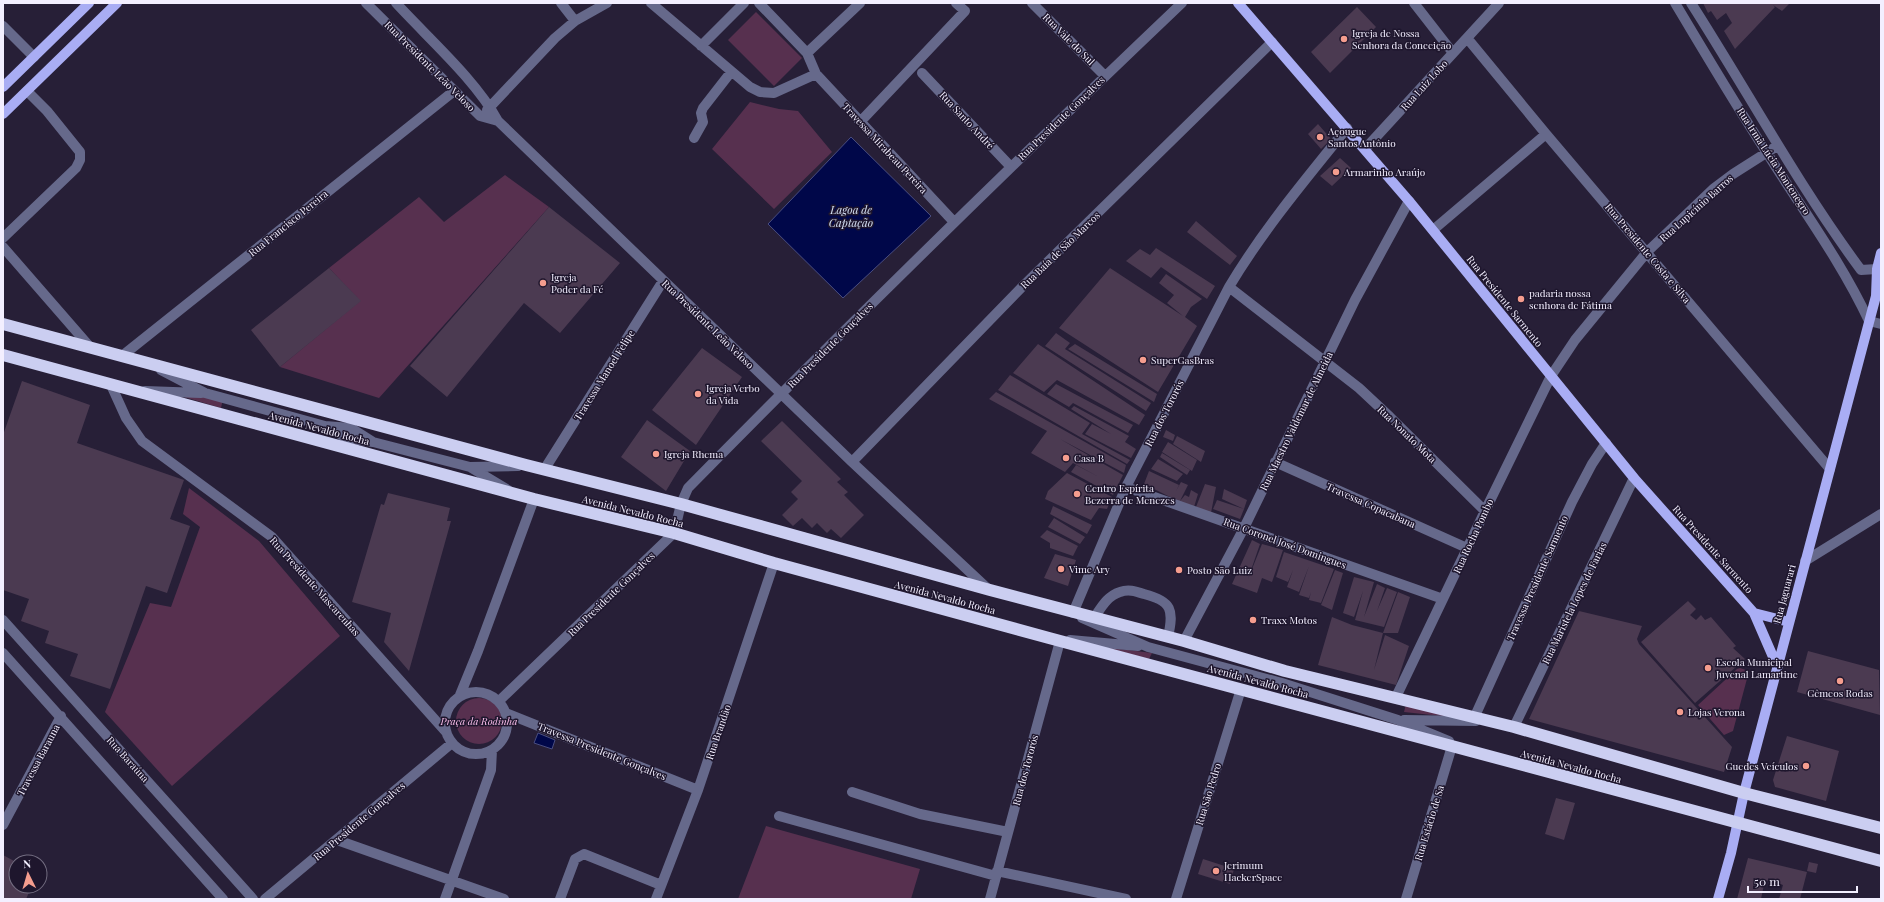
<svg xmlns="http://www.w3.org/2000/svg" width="1884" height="902" viewBox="0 0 1884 902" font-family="'Playfair Display',serif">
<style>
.green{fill:#57304f}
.water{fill:#000749;stroke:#494d80}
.building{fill:#4b3a51}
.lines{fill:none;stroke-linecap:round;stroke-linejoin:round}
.minor{stroke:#66698b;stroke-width:10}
.major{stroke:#a9adf4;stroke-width:10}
.highway{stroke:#cbcef1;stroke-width:12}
.poi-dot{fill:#f59d8e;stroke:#1e162d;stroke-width:1.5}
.labels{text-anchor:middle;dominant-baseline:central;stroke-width:3;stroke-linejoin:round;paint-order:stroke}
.poi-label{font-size:10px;fill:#f3efff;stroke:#1e162d;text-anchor:start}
.street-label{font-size:10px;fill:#f3efff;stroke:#1e162d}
.park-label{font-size:10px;font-style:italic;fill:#fbbfec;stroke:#1e162d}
.water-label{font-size:11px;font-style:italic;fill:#d5e0f4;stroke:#1e162d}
</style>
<rect width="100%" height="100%" fill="#271f37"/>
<!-- green -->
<path class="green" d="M756,12L802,58L774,86L728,40Z
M750,102L779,109L798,111L832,152L774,209L712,149Z
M505,175L549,207L379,398L280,367L360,301L329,268L419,197L444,222Z
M174,394L223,399L221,408Z
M189,488L259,541L340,636L172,786L105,712L150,603L171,607L200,527L183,514Z
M1104,647L1152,653L1149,659Z
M1740,668L1746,670L1748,675L1733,731L1724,735L1698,705L1737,669Z
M456 721a23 23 0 1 1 46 0a23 23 0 1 1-46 0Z
M1406,704L1460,718L1404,712Z
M766,826L920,869L911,899H738Z"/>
<!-- water -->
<path class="water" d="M851,137L931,216L843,298L768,224Z
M538,733L555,740L552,749L534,743Z"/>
<!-- building -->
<path class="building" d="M1703,3H1790L1782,11L1773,5L1775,7L1735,49L1724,31L1732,23L1726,13L1717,20L1711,11L1708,13Z
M1357,7L1376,27L1330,73L1311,52Z
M1318,124L1331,139L1321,149L1308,134Z
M1340,158L1351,168L1332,186L1320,176Z
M549,207L620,263L560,333L524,303L447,397L410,366Z
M1196,221L1237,256L1230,265L1187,232Z
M1156,248L1215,286L1207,299L1161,267L1151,278L1126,261L1140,249L1150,255Z
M329,268L361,301L280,367L251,330Z
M1110,268L1183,316L1167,303L1174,295L1159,283L1166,274L1202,299L1191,307L1185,317L1197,326L1158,392L1059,328Z
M1056,333L1070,343L1065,349L1151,403L1146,411L1045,346Z
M1038,344L1145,415L1139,425L1057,380L1044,392L1013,373Z
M1075,344L1157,394L1154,402L1068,349Z
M702,348L742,377L696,445L652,410Z
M1010,375L1090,423L1082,434L1130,460L1127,464L998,390Z
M22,381L90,405L77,443L184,480L170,519L190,526L167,593L146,586L110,689L70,676L78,654L45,643L49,631L21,621L29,599L3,590L4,568H3V435Z
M1056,384L1133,425L1128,433L1073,403L1069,407L1047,394Z
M996,392L1126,465L1124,473L1060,439L1123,475L1113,495L1071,472L1076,465L1099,477L1073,463L1065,472L1031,453L1047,431L989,399Z
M1074,406L1129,436L1125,442L1136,449L1131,458L1085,434L1092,424L1111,434L1071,409Z
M647,420L690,451L666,491L621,457Z
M782,421L841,479L837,482L848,492L844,495L864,515L841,538L831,529L827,533L817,523L812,528L802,518L793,526L782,515L798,499L791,492L802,481L761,441Z
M1166,430L1175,435L1173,441L1163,437Z
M1177,436L1205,451L1201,462L1173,444Z
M1168,442L1197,460L1192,471L1162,452Z
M1162,453L1190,470L1187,475L1160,457Z
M1158,459L1183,474L1177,481L1151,469Z
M1149,471L1179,485L1176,491L1181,482L1188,485L1180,501L1185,495L1189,497L1191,490L1198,494L1194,507L1180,502L1144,484Z
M1067,473L1112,497L1107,509L1099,508L1091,520L1045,499L1048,491Z
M1205,484L1216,487L1211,513L1196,507Z
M1224,489L1247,500L1244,509L1222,499Z
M388,493L450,508L447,521H451L409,671L384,642L391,613L352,602L381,504L384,505Z
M1217,500L1244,509L1240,519L1213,509Z
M1053,506L1092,525L1087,534L1050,514Z
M1054,518L1085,537L1080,544L1048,527Z
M1047,530L1078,546L1073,556L1050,548V543L1040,537Z
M1252,540L1260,544L1248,579L1262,544L1283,550L1272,582L1262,578L1257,593L1232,584Z
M1284,552L1334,569L1321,603L1309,600L1311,592L1309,598L1299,595L1309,566L1299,592L1287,587L1293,570L1288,582L1276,577Z
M1055,554L1076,560L1068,586L1044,578Z
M1335,570L1343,573L1332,610L1321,605Z
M1354,577L1374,582L1364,617L1377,584L1385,588L1377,611L1387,588L1397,592L1384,627L1355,620L1363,591L1354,617L1343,613Z
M1398,592L1410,597L1398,633H1383Z
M1688,601L1696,609L1690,615L1696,620L1701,615L1705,620L1711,617L1736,646L1733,648L1745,659L1695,703L1641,642Z
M1579,611L1642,626L1637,639L1639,644L1732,747L1724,772L1529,719Z
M1332,617L1352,625L1383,633L1374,670L1385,635L1409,646L1396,685L1318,665Z
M1808,651L1879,670L1880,715L1797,692Z
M1787,736L1839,751L1826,801L1775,787L1773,780Z
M1556,798L1575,803L1564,840L1545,834Z
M3,855L16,862V886H32L26,899H3Z
M1748,858L1807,872L1800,899H1779L1783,885L1765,880L1761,899H1737Z
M1203,859L1234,869L1230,884L1198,874Z
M1809,862L1818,864L1816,873L1807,871Z"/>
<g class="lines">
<!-- minor -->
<path class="minor" d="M366,3L480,116L498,121
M396,3C428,38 476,80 498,121L852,462L988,589
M561,3L575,21
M651,3L750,87L760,92L774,93L816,74
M759,3L807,53L816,74L954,222
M1032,3L1105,76
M1414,3L1453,53
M1675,3C1705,53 1735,104 1767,153C1802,209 1841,261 1869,321L1881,324
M1691,3C1748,92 1798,185 1861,270L1877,269
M3,26L34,57
M1467,38L1546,134L1830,469
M701,46L744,3
M807,53L860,3
M922,73L1011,167
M487,110L555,38L575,21L607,3
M861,121L965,11L956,3
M694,138L703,122L701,113L703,108L731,72
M1365,149L1499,3
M1433,230L1546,134
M3,238L76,168L80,160V152L47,111L27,91
M3,247L90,347
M1229,287L1359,388L1390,417L1485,511
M122,356L454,91
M161,370L205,393L325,426L351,428L373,442
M111,385L126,418L142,441L272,537L446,732
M145,391L201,393
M329,428L346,438L373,442L470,467L508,490
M852,462L1022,287L1272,42
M1275,462L1467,548
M470,467L518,466
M544,470L663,281
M1126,487L1443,599
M1805,561L1881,514
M1073,613L1126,487L1229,287C1263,230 1305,180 1347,128
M1082,618L1148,647L1282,683L1398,720L1449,741
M1094,618C1101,608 1107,596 1120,592C1128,589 1135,591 1144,594C1172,601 1174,610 1168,637
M3,620L253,899
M1070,640L1138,646
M1184,641L1244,528L1355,300L1409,201
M3,653L223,899
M445 723a31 31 0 1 1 62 0a31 31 0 1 1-62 0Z
M460,695L478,651L534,499
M1396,697L1485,511L1551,376L1575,340L1647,252L1713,189L1733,174L1777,146
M499,701L674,533L681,504L688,488C850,323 1015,162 1182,3
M506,713L698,790
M1475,716L1572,502L1592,464L1606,443
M1404,720L1476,721
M1514,727L1634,478
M852,792L920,814L1008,832
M779,816L996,876
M3,825L61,716
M337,840L504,899
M997,871L1126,899
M265,899L452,743
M445,899L491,770L492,750
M560,899L575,859L584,854L661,885
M656,899L698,790L774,563
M990,899L1060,641
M1176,899L1241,689
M1406,899L1452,746"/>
<!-- major -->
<path class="major" d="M1238,3L1409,201L1634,478L1754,613L1777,666
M3,87L89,3
M3,114L117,3
M1754,613L1789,622
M1718,899L1731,853L1744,793L1876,296L1877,269L1881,253"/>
<!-- highway -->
<path class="highway" d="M3,324L526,465L681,504L990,590L1184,641L1285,671L1514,727L1744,793L1881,828
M3,355L534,499L674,533L774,563L1049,638L1881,861"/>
</g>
<!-- markers -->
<g class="poi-dot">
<circle cx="1344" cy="39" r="4"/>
<circle cx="1320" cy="137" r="4"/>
<circle cx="1336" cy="172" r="4"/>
<circle cx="543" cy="283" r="4"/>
<circle cx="1521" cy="299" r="4"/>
<circle cx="1143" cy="360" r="4"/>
<circle cx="698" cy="394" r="4"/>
<circle cx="656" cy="454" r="4"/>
<circle cx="1066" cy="458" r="4"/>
<circle cx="1077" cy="494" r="4"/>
<circle cx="1061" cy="569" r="4"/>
<circle cx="1179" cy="570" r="4"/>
<circle cx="1253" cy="620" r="4"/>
<circle cx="1708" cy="668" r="4"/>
<circle cx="1840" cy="681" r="4"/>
<circle cx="1680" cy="712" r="4"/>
<circle cx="1806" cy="766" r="4"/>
<circle cx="1216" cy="871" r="4"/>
</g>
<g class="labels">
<!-- poi labels -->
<g class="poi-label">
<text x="1352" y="33">Igreja de Nossa<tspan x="1352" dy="12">Senhora da Conceição</tspan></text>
<text x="1328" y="131">Açougue<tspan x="1328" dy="12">Santos Antônio</tspan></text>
<text x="1344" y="172">Armarinho Araújo</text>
<text x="551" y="277">Igreja<tspan x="551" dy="12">Poder da Fé</tspan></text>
<text x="1529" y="293">padaria nossa<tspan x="1529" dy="12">senhora de Fátima</tspan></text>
<text x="1151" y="360">SuperGasBras</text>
<text x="706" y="388">Igreja Verbo<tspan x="706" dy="12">da Vida</tspan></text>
<text x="664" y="454">Igreja Rhema</text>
<text x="1074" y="458">Casa B</text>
<text x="1085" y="488">Centro Espírita<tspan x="1085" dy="12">Bezerra de Menezes</tspan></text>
<text x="1069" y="569">Vime Ary</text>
<text x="1187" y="570">Posto São Luiz</text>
<text x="1261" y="620">Traxx Motos</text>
<text x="1716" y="662">Escola Municipal<tspan x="1716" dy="12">Juvenal Lamartine</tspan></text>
<text x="1840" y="693" text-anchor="middle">Gêmeos Rodas</text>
<text x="1688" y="712">Lojas Verona</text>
<text x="1798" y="766" text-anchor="end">Guedes Veículos</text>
<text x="1224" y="865">Jerimum<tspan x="1224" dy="12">HackerSpace</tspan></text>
</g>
<!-- street labels -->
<g class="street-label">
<text transform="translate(1069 39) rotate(45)">Rua Vale do Sul</text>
<text transform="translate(430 66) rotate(45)">Rua Presidente Leão Veloso</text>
<text transform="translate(1424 85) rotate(-48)">Rua Luiz Lobo</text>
<text transform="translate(1061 118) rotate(-44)">Rua Presidente Gonçalves</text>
<text transform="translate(967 120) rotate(47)">Rua Santo André</text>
<text transform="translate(885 148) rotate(47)">Travessa Mirabeau Pereira</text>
<text transform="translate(1774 161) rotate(57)">Rua Irmã Lúcia Montenegro</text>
<text transform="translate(1696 208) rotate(-42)">Rua Lupicínio Barros</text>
<text transform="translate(288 223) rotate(-39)">Rua Francisco Pereira</text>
<text transform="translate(1060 250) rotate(-44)">Rua Baía de São Marcos</text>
<text transform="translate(1648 253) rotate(50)">Rua Presidente Costa e Silva</text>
<text transform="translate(1505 301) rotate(51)">Rua Presidente Sarmento</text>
<text transform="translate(708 324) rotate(44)">Rua Presidente Leão Veloso</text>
<text transform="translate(830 345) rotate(-45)">Rua Presidente Gonçalves</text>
<text transform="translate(604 375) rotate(-58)">Travessa Manoel Felipe</text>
<text transform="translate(1164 413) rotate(-63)">Rua dos Tororós</text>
<text transform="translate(1296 421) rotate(-64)">Rua Maestro Valdemar de Almeida</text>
<text transform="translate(319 428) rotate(15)">Avenida Nevaldo Rocha</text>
<text transform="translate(1407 434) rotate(44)">Rua Nonato Mota</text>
<text transform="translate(1371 505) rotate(24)">Travessa Copacabana</text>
<text transform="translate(633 511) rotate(14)">Avenida Nevaldo Rocha</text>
<text transform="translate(1473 536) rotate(-65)">Rua Rocha Pombo</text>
<text transform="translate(1285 543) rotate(20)">Rua Coronel José Domingues</text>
<text transform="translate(1713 549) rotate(48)">Rua Presidente Sarmento</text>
<text transform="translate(1537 578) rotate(-66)">Travessa Presidente Sarmento</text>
<text transform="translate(315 586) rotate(48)">Rua Presidente Mascarenhas</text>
<text transform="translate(611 594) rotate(-44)">Rua Presidente Gonçalves</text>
<text transform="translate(1784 594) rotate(-75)">Rua Jaguarari</text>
<text transform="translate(945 597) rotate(15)">Avenida Nevaldo Rocha</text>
<text transform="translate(1574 603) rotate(-64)">Rua Maristela Lopes de Farias</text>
<text transform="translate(1258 681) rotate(15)">Avenida Nevaldo Rocha</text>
<text transform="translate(718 732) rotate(-71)">Rua Brandâo</text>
<text transform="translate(602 751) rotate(22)">Travessa Presidente Gonçalves</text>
<text transform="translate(128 759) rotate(48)">Rua Baraúna</text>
<text transform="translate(38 760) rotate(-62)">Travessa Barauna</text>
<text transform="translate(1571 766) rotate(15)">Avenida Nevaldo Rocha</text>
<text transform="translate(1025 770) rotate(-75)">Rua dos Tororós</text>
<text transform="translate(1208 794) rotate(-73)">Rua São Pedro</text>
<text transform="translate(359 821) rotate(-40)">Rua Presidente Gonçalves</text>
<text transform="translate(1429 823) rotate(-73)">Rua Estácio de Sa</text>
</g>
<!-- park labels -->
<g class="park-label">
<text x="479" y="721">Praça da Rodinha</text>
</g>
<!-- water labels -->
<g class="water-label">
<text x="851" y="209">Lagoa de<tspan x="851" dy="13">Captação</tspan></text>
</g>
</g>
<!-- border -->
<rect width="1884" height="902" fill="none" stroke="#f3efff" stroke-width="8"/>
<!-- north arrow -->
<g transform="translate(28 874) rotate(355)"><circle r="19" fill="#1e162d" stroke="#736d81"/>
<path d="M0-3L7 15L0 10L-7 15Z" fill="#f59d8e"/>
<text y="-6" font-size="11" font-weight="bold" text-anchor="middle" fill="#f3efff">N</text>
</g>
<!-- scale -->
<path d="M1748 886v6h109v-6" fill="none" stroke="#f3efff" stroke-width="2"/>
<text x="1754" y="886" font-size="12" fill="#f3efff" stroke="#1e162d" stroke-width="3" paint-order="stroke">50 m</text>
</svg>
